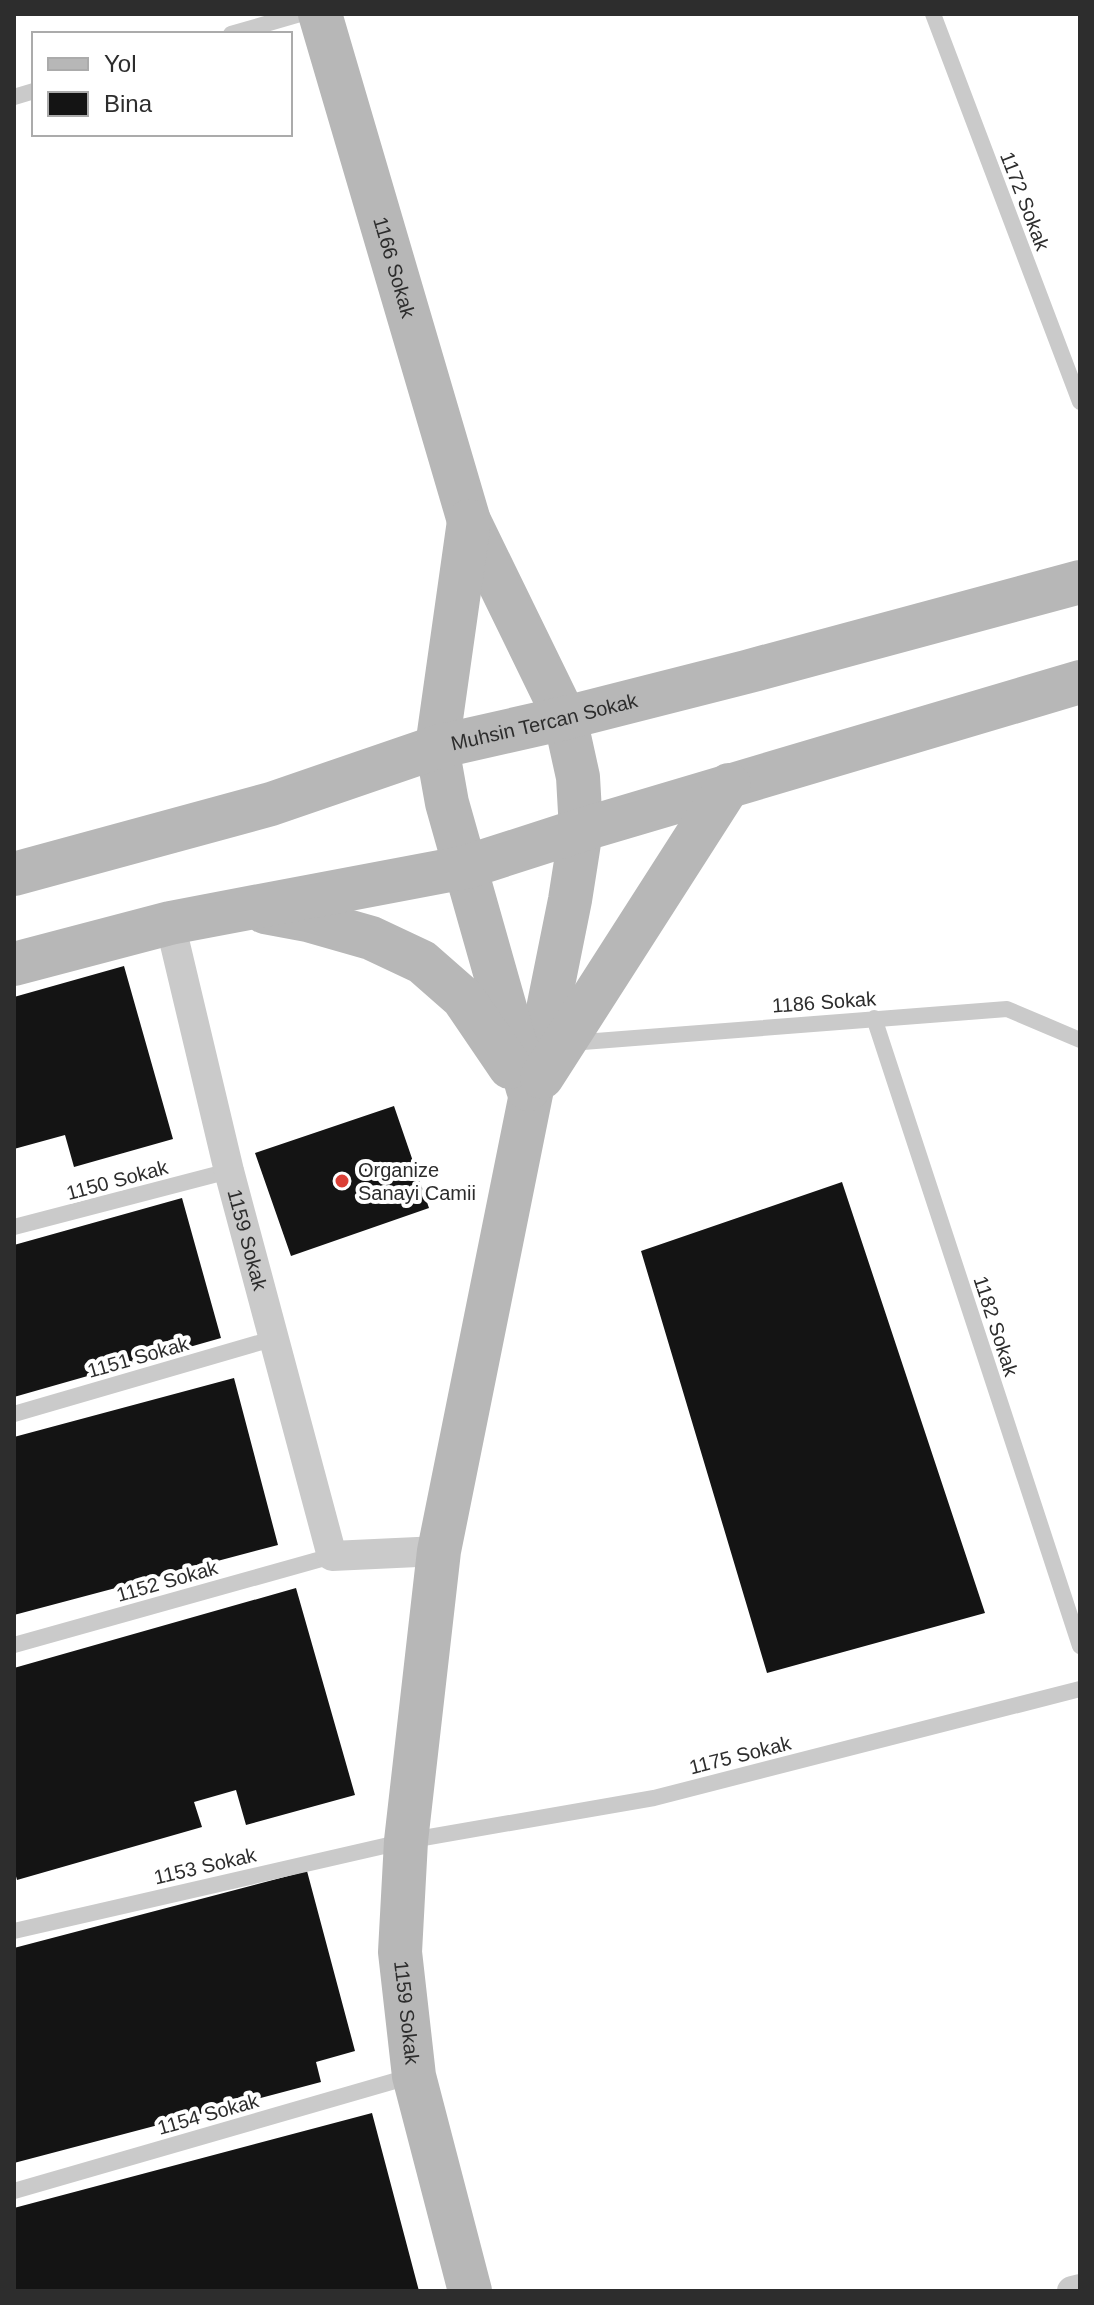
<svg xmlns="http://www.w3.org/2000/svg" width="1094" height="2305" viewBox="0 0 1094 2305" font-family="Arial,sans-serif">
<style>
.building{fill:#141414}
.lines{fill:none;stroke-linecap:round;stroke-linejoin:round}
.lane{stroke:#cacaca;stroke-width:16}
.street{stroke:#cacaca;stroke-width:30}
.secondary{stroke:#b7b7b7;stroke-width:44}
.poi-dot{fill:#db4037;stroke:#fff;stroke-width:3}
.labels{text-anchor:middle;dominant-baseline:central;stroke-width:8;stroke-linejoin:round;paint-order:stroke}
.street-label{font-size:20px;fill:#2d2d2d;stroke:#fff}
.poi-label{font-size:20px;fill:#2d2d2d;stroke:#fff;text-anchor:start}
</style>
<rect width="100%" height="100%" fill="#fff"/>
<!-- building -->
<path class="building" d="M124,966L173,1139L74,1167L65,1135L14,1149V997Z
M394,1106L429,1208L291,1256L255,1153Z
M842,1182L985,1613L767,1673L641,1251Z
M182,1198L221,1338L14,1397V1245Z
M234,1378L278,1545L14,1615V1437Z
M296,1588L355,1795L246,1825L236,1790L194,1802L202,1827L17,1880L14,1869V1668Z
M307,1871L355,2051L316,2062L321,2082L14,2163V1948Z
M372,2113L419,2291H14V2208Z"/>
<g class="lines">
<!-- lane -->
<path class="lane" d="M933,14L1080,402
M231,34L300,14
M14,97L34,91
M874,1018L1080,1646
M570,1043L1007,1009L1080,1040
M14,1227L229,1171
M14,1414L272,1339
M14,1645L332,1556
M14,1931L406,1841L654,1798L1080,1689
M14,2191L412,2076"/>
<!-- street -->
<g class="street">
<path id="s1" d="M170,923L229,1171L332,1556L439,1551"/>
<path d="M1072,2291L1080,2289"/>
</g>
<!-- secondary -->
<g class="secondary">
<path id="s2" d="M320,14L469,521L565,718L578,777L581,830L570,900L439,1551L406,1841L400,1952L414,2076L470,2291"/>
<path d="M469,521L437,747L447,803L528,1089"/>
<path id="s3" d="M14,874L271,804L437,747L565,718L746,672L1080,582"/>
<path d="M265,912L308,920L371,938L422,962L463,998L510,1067"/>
<path d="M14,964L170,923L466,867L581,830L1080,682"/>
<path d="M542,1077L729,785"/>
</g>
</g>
<!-- markers -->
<circle class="poi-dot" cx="342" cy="1181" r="8"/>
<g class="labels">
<!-- street labels -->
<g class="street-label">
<text transform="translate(1025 201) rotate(69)">1172 Sokak</text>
<text stroke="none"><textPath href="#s2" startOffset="264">1166 Sokak</textPath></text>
<text stroke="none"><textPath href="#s3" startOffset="552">Muhsin Tercan Sokak</textPath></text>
<text transform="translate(824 1002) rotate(-4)">1186 Sokak</text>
<text transform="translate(117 1180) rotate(-15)">1150 Sokak</text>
<text stroke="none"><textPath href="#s1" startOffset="326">1159 Sokak</textPath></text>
<text transform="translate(996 1326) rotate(72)">1182 Sokak</text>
<text transform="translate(138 1357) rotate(-16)">1151 Sokak</text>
<text transform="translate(167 1581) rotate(-16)">1152 Sokak</text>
<text transform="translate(740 1755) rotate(-14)">1175 Sokak</text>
<text transform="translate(205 1866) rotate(-13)">1153 Sokak</text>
<text stroke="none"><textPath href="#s2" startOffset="2060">1159 Sokak</textPath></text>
<text transform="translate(208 2114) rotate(-16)">1154 Sokak</text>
</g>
<!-- poi labels -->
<g class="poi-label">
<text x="358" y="1170">Organize<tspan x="358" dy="23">Sanayi Camii</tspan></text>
</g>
</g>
<!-- border -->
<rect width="1094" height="2305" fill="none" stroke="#2d2d2d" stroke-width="32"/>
<!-- legend -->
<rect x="32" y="32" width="260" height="104" fill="#ffffff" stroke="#ababab" stroke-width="2"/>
<rect x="48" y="58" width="40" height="12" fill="#b7b7b7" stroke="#ababab" stroke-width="2"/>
<text x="104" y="72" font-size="24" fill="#2d2d2d">Yol</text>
<rect x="48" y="92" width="40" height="24" fill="#141414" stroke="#ababab" stroke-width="2"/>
<text x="104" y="112" font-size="24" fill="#2d2d2d">Bina</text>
</svg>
